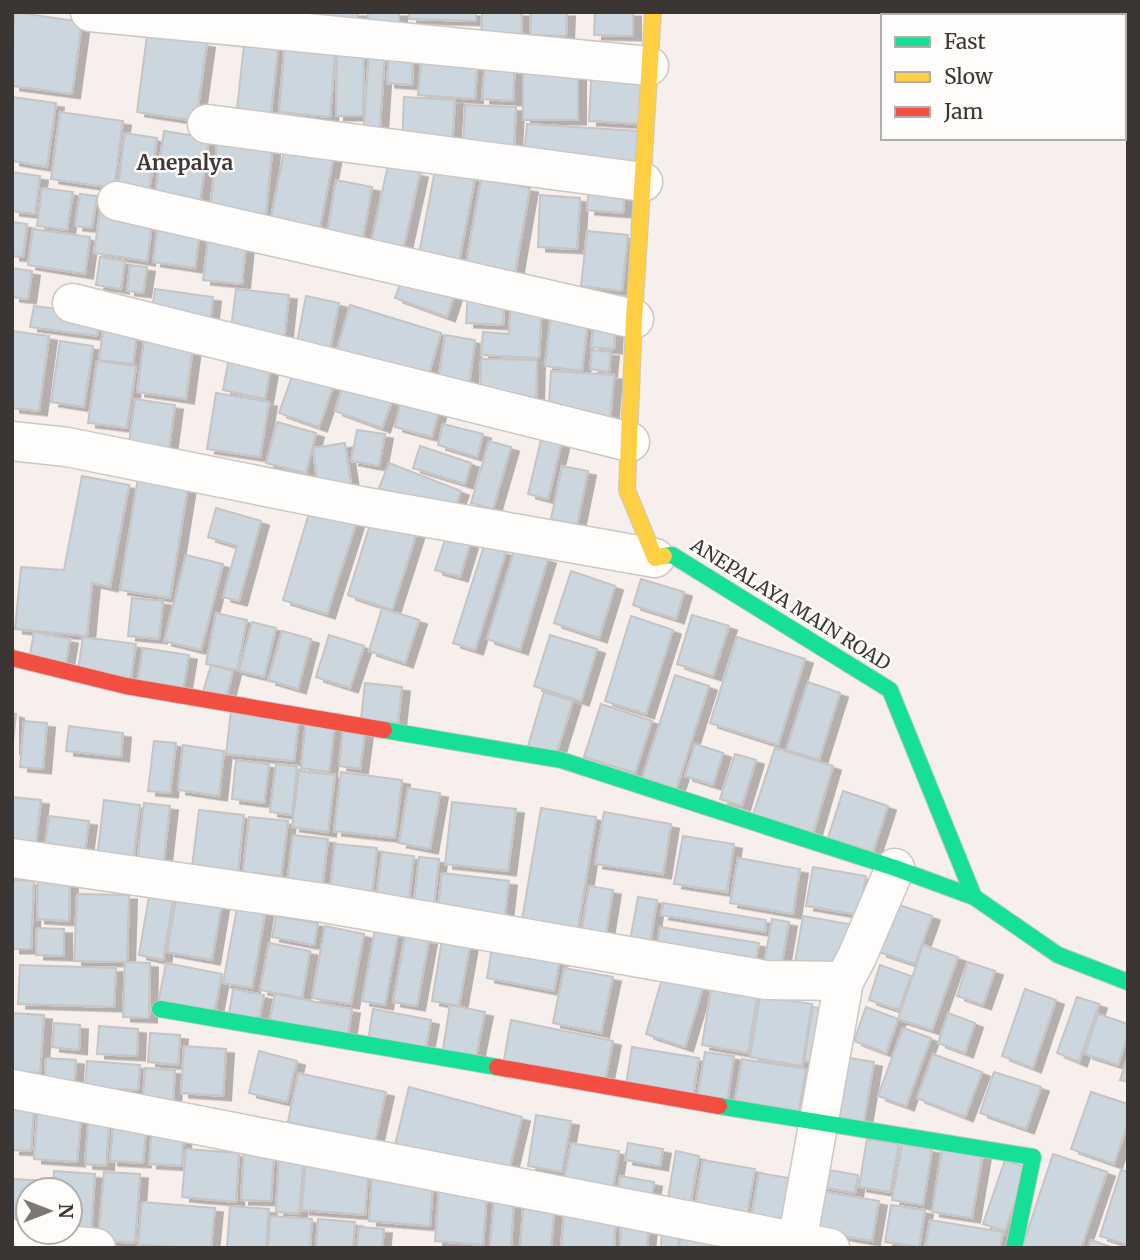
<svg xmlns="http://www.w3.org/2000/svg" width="1140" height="1260" viewBox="0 0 1140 1260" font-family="Merriweather,serif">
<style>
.building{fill:#ccd6df;stroke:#c6c4c4;stroke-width:2;filter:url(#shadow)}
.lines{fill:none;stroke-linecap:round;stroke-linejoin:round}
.street-casing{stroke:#ccc7c4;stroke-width:41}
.fast-casing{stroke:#ccc7c4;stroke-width:18}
.slow-casing{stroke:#ccc7c4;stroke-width:18}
.jam-casing{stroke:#ccc7c4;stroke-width:18}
.street{stroke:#fefdfc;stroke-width:38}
.fast{stroke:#16e098;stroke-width:16}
.slow{stroke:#ffcf43;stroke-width:16}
.jam{stroke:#f24e42;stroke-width:16}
.labels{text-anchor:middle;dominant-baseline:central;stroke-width:5;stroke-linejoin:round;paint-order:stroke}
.street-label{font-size:19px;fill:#3b3634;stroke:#fffcfc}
.neighbourhood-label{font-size:21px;font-weight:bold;fill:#413835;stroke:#fffcfc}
</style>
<defs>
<filter id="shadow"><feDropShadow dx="8" dy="4.5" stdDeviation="0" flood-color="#0004"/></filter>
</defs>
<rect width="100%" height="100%" fill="#f6efec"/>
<!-- building -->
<path class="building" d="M14,12L82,22L72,94L12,86Z
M318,12H358L357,32L317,31Z
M368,12H399V23H368Z
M409,12H476V21L409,19Z
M482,12H522L521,45H481Z
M531,12H567L566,36L530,35Z
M595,12H633V36L594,35Z
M147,35L207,43L196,121L137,112Z
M245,36L279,39L271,113L237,109Z
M285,39L336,44L330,117L279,112Z
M337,45L364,46L363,116H336Z
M369,51L385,52L380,127L364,126Z
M422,51L478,54L475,99L418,95Z
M389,54L413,55L412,85L387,83Z
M485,62L515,63L513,101L482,99Z
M523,63H578V120H523Z
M592,66L644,69L640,124L589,121Z
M12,97L56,103L47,167L12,161Z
M404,97L455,100L452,149L402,146Z
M465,105L516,107L514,148L463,146Z
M60,112L123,121L114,188L51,179Z
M527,124L638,131L636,164L524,156Z
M164,131L209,138L199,209L154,203Z
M125,133L157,138L148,198L117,194Z
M218,136L273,142L266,214L210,209Z
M285,146L334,155L319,232L270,223Z
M388,165L420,173L401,259L369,252Z
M435,170L475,178L459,262L419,254Z
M12,172L40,176L35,214L12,211Z
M481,179L530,188L515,273L466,265Z
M336,180L372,187L361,248L326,241Z
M589,185L625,187L623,213L587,210Z
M42,188L73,192L67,230L37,226Z
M80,194L97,196L92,228L75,226Z
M540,195L580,198L577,249L538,247Z
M100,210L153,218L147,261L94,253Z
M159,215L201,221L195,268L153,262Z
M12,222L27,224L23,257L12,256Z
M33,229L90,237L85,274L28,265Z
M587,231L628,235L622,291L581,286Z
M209,232L247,236L242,284L203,280Z
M100,257L125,261L121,289L96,285Z
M130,265L147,267L143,293L127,291Z
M12,268L32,271L28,299L12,297Z
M405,271L456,290L447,317L395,298Z
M155,289L213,297L210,323L151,315Z
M236,289L289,295L284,342L230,336Z
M468,291L505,293L503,325L466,323Z
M306,296L339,303L329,355L296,348Z
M511,301L542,303L539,358L481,355L483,332L509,334Z
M350,305L441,333L427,380L336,353Z
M552,305L589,312L582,371L545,366Z
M34,306L100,314L97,336L30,327Z
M104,321L138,326L133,364L99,360Z
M594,321L615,325L614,349L591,347Z
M12,331L49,336L39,411L12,408Z
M445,335L475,340L469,386L438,382Z
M60,341L93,346L84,407L51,402Z
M144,341L193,347L186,399L137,392Z
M231,347L273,354L265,399L223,390Z
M592,350L611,352L609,372L590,369Z
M481,359L537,360L536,401L480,399Z
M97,361L136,366L127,428L88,423Z
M295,368L335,381L319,427L279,413Z
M551,371L614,375L610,423L548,418Z
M345,379L394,396L382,428L335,411Z
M216,393L269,402L260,457L207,449Z
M402,396L440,406L432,437L395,427Z
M135,399L175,405L169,449L129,443Z
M277,422L316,433L306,473L266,463Z
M443,424L483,434L477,457L438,445Z
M357,430L385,434L379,466L351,461Z
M542,436L562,441L548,499L528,494Z
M489,441L511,447L493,509L471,503Z
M345,443L351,484L318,488L313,448Z
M420,446L471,463L465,484L413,468Z
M389,463L461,491L451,517L379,488Z
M562,466L588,471L577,525L551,519Z
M82,476L129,485L110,587L92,583L87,636L15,629L21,567L64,570Z
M138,478L188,486L170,598L120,590Z
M312,503L358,517L327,614L283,600Z
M216,508L261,521L239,601L223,597L237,546L208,537Z
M372,518L417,532L392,610L348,595Z
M446,537L470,544L460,577L435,570Z
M484,546L506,552L475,650L453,643Z
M515,549L548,559L520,650L487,639Z
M186,555L223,564L201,650L164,641Z
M571,571L615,586L599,638L554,623Z
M641,579L684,592L676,619L633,605Z
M132,598L163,601L159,639L128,636Z
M382,608L419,620L405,663L369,651Z
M216,613L247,620L237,670L206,664Z
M692,615L729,626L713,676L677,664Z
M631,616L673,630L646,714L605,701Z
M252,622L276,628L264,677L239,671Z
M282,631L311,639L298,689L268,680Z
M34,632L70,639L65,668L29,660Z
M329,635L364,646L350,688L316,677Z
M550,635L597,649L581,701L534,686Z
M83,637L136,644L131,678L78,670Z
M737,637L805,659L778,745L710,723Z
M143,648L189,655L183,690L137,683Z
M211,665L233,671L226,698L203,692Z
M675,675L709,686L676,790L642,779Z
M808,682L840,693L819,760L786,750Z
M365,683L402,687L398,723L361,719Z
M544,692L573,701L556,755L528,746Z
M601,704L652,721L635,773L584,757Z
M231,711L299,718L294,761L226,754Z
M12,713L16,714L12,751Z
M24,721L47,723L43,769L20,767Z
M306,721L335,724L329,772L301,768Z
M69,726L123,733L121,757L66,751Z
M343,730L365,732L360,769L339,766Z
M154,741L176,743L170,793L148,791Z
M695,744L723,753L713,785L685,776Z
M183,745L224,751L219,796L178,790Z
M775,748L833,766L813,834L753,815Z
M735,754L756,760L742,806L720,799Z
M236,760L269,764L264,803L232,799Z
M276,764L297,766L292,815L270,812Z
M299,771L335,775L328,832L292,827Z
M341,772L402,780L395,838L334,831Z
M408,788L440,793L430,849L399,843Z
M843,791L888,806L873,852L828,838Z
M12,797L41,800L35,852L12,850Z
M104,800L140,805L133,862L97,858Z
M452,802L516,809L508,871L445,864Z
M144,803L170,806L163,867L137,864Z
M541,808L596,817L577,935L521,926Z
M199,810L244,815L238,872L192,867Z
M604,812L671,824L663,874L595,864Z
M49,816L89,821L85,851L45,846Z
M249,817L288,821L281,876L243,872Z
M293,835L328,839L321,897L286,892Z
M683,836L734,844L727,892L674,884Z
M335,844L377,848L371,905L329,900Z
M382,852L414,856L408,908L375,904Z
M419,857L439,859L433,913L413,910Z
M738,858L800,869L793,914L730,903Z
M813,867L866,876L859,915L806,906Z
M442,873L509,881L504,924L437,916Z
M38,876L70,877L69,921L37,919Z
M12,880L34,881L31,949H12Z
M589,886L613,890L604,945L580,940Z
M178,887L223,895L212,960L167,952Z
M150,890L174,894L163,960L139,955Z
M77,894L129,895L127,962L74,961Z
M638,897L657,900L650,944L630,941Z
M238,903L266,908L252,988L223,983Z
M663,903L766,920L765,932L661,915Z
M896,904L932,916L915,964L879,952Z
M276,916L318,923L314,945L272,937Z
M803,916L854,925L846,977L794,968Z
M772,919L789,922L780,974L763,971Z
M325,926L364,934L351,1004L312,998Z
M660,927L759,943L754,971L656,955Z
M37,928L64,929V956L36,955Z
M375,930L398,934L385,1005L362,1001Z
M443,934L471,939L459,1006L432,1001Z
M405,936L429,940L417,1006L393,1002Z
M493,941L561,954L554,991L487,978Z
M269,943L310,951L302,998L260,990Z
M923,945L958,957L932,1030L898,1019Z
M125,962L150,963L149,1018L123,1017Z
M968,962L995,971L983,1005L957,996Z
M166,963L222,974L214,1015L158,1004Z
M20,965L116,968L114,1007L18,1004Z
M880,965L911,976L899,1010L869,1000Z
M564,968L613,977L601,1033L553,1023Z
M664,972L704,984L685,1047L646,1034Z
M712,984L758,992L748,1053L702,1045Z
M233,989L264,995L259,1020L229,1015Z
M1025,989L1056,1000L1033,1068L1002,1056Z
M275,994L352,1009L347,1040L269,1024Z
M760,996L812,1004L802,1066L750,1057Z
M1077,997L1099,1004L1079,1062L1057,1053Z
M450,1005L485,1012L475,1061L442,1055Z
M813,1007L833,1011L824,1065L804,1061Z
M866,1007L898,1019L886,1053L854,1041Z
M373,1009L431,1020L425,1052L368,1041Z
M12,1013L44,1015L40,1073L12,1071Z
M948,1013L975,1023L965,1053L938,1043Z
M1098,1014L1128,1024V1034L1118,1065L1085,1054Z
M511,1020L613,1041L604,1085L503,1065Z
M54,1023L80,1025L79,1050L52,1047Z
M99,1026L138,1029L137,1056L97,1054Z
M903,1028L931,1038L906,1106L878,1096Z
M150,1033L180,1035L178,1065L148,1062Z
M184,1046L226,1049L223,1096L181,1093Z
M632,1047L699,1058L693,1096L626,1085Z
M259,1051L297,1061L287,1102L249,1093Z
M705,1052L734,1056L727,1103L697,1099Z
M933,1054L982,1072L965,1117L917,1098Z
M837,1056L874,1062L863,1127L826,1120Z
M1128,1056V1082L1120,1080Z
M46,1058L76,1060L74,1093L44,1090Z
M742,1059L806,1069L798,1116L734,1105Z
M87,1061L140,1065L138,1090L85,1087Z
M145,1068L175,1070L173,1102L143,1099Z
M994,1072L1041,1087L1026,1129L980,1113Z
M298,1073L386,1092L375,1141L288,1122Z
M409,1087L522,1117L508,1175L395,1145Z
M1091,1092L1128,1104V1123L1114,1164L1071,1149Z
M12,1104L34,1106L31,1151L12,1150Z
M38,1104L82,1108L77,1162L34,1159Z
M89,1113L110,1114L106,1166L85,1164Z
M536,1115L571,1121L562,1172L528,1166Z
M114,1117L147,1120L143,1163L110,1161Z
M152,1127L184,1129L182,1166L149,1164Z
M867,1139L899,1144L890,1192L859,1187Z
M571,1143L619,1151L612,1194L563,1186Z
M628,1143L663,1149L660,1166L625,1160Z
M902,1144L932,1149L923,1205L892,1200Z
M244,1148L274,1151L271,1201L241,1200Z
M942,1148L983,1154L972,1218L932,1212Z
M186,1149L239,1153L236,1202L182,1197Z
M676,1151L699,1156L691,1202L668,1198Z
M279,1154L304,1156L299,1214L276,1212Z
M1053,1154L1107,1172L1081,1248H1022Z
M306,1159L369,1163L365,1215L302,1210Z
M703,1160L755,1169L746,1221L694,1212Z
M1005,1160L1027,1168L1005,1231L983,1224Z
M818,1168L858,1175L855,1193L815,1186Z
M1121,1170L1128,1172V1245L1100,1236Z
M54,1171L95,1174L91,1234L70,1232V1190H53Z
M104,1172L140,1174L135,1243L98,1240Z
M759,1173L800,1180L792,1231L750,1224Z
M372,1176L433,1181L430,1226L369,1221Z
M620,1176L654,1182L651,1204L617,1198Z
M12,1179L47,1181V1190H28V1232L12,1233Z
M439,1188L487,1192L483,1245L435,1241Z
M809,1189L879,1201L872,1241L803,1229Z
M494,1197L514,1198L511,1248H490Z
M142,1202L215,1208L211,1248L138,1245Z
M891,1205L925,1210L919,1247L885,1242Z
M230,1206L269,1209L266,1248H227Z
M523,1209L554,1211L551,1248H520Z
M564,1212L616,1215L614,1248H561Z
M270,1216L312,1219L310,1248H268Z
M318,1219L355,1222L353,1248H316Z
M930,1220L1003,1232L1000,1248H925Z
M621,1224L649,1226L647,1248H620Z
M662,1225L680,1227L678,1248H661Z
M359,1227L384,1229L382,1248H357Z
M680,1239L735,1243V1248H679Z
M1091,1240L1114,1248H1088Z"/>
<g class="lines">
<!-- street casing -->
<g class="street-casing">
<path id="street" d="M90,12L649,66
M207,124L643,182
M117,201L634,319
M72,303L630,442
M12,441L67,447L361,506L655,558
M12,858L324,903L766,980L844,981
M12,1089L830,1248
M12,1239L96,1248
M796,1248L844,981L857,957L895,868"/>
</g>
<!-- fast casing -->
<g class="fast-casing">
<path id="fast" d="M664,556L672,555L890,690L974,897L1058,955L1128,982
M384,730L561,760L895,868L974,897
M160,1009L497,1067
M719,1106L1033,1157L1014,1248"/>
</g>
<!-- slow casing -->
<g class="slow-casing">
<path id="slow" d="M653,12L634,319L627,490L655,558L664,556"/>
</g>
<!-- jam casing -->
<g class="jam-casing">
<path id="jam" d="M12,658L126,686L384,730
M497,1067L719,1106"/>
</g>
<!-- street -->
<use href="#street" class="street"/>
<!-- fast -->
<use href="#fast" class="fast"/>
<!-- slow -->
<use href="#slow" class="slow"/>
<!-- jam -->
<use href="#jam" class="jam"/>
</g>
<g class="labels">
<!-- street labels -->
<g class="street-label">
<text transform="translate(791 604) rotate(32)">ANEPALAYA MAIN ROAD</text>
</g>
<!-- neighbourhood labels -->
<g class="neighbourhood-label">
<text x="185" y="162">Anepalya</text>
</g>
</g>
<!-- border -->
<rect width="1140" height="1260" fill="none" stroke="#3b3634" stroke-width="28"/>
<!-- legend -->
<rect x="881" y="14" width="245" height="126" fill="#fffcfc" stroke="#b1adac" stroke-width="2"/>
<rect x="895" y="37" width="35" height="10" fill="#16e098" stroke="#b1adac" stroke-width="2"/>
<text x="944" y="49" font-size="21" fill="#3b3634">Fast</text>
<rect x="895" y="72" width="35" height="10" fill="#ffcf43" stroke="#b1adac" stroke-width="2"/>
<text x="944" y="84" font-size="21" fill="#3b3634">Slow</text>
<rect x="895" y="107" width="35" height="10" fill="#f24e42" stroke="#b1adac" stroke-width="2"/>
<text x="944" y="119" font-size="21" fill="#3b3634">Jam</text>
<!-- north arrow -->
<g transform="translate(49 1211) rotate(90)"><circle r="33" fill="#fffcfc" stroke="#b1adac" stroke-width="2"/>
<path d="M0-5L12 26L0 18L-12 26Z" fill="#7c7774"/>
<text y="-10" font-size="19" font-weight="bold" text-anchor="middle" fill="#3b3634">N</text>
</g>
</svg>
